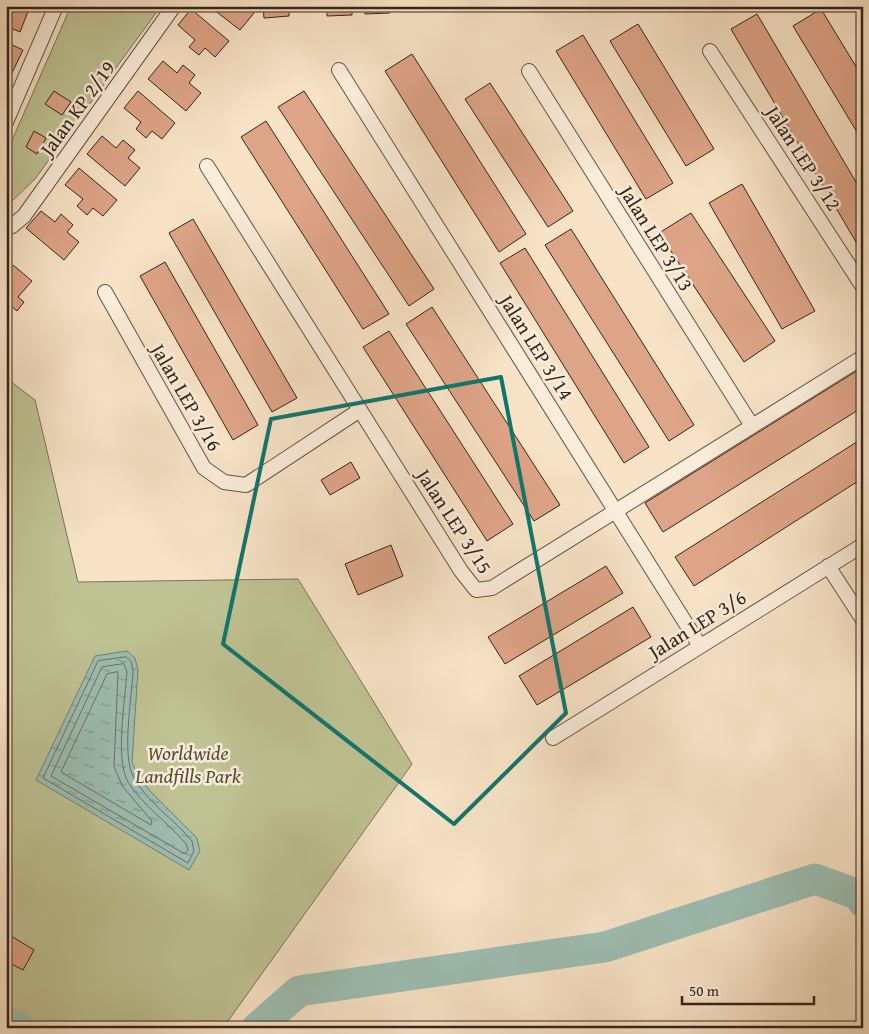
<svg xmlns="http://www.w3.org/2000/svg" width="869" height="1034" viewBox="0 0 869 1034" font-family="'Gentium Book Plus',serif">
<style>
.green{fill:#bfc394;stroke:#7a7457}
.water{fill:url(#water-ripples);stroke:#748076}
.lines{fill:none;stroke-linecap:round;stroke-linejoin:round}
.shore{stroke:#6a7166;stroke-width:1}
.river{stroke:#9dbeb3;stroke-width:31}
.building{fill:#dea487;stroke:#36241a}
.street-casing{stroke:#665445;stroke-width:16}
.street{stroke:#faeddb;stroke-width:14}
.marked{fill:none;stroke:#0f766e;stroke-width:4;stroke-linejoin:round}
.labels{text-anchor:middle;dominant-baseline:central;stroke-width:5;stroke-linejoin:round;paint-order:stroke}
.street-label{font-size:20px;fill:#36241a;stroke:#faeddb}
.park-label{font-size:20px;font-style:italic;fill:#584c38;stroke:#faeddb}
</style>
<defs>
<pattern id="water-ripples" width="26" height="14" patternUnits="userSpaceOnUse" patternTransform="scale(1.25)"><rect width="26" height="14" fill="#9dbeb3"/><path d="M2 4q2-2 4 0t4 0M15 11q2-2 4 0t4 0" fill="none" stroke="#819a91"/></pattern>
</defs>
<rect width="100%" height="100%" fill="#f8e3c7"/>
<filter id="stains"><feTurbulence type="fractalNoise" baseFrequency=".004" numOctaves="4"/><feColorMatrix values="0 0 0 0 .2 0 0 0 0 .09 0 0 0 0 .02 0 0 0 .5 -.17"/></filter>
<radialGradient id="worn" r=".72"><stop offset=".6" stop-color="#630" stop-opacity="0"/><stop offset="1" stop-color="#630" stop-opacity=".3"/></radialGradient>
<!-- green -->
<path class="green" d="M71,6H161L35,179L6,207V154Z
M6,378L35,400L78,582L298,579L412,764L223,1028H6Z"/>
<!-- water -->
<path class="water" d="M127,651L135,658L138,670L132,762L138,776L150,791L197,838L200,851L189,870L36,780L95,656Z"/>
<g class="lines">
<!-- shore -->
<path class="shore" d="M126,657L131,661L133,671C132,697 121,757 134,778C148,803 174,819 192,841L194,851L188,863L43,778L98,661Z
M124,664L127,672C125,700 115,759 128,782C143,806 168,822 186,844L188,850L185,854L51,776L102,667Z
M118,672L114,767L123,787L152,821L151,825L61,772L107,674Z"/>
<!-- river -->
<path class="river" d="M6,1023L20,1028
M257,1028L299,991L605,947L815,879L859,895L863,902"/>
</g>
<!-- building -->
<path class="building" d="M6,6H23L29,9L20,32L6,26Z
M209,6H249L248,8L254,13L240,30Z
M263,6H289V16L264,18Z
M327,6H352V15L327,16Z
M364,6H390V13L365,14Z
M425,6H450V10L425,11Z
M191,9L229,41L215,57L205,48L199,55L189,47L195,40L178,25Z
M821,9L863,78V142L793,26Z
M757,14L863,194V254L731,29Z
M638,24L714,149L686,166L610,41Z
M583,35L673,183L646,199L556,51Z
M6,42L23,50L12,73L6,70Z
M412,54L526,234L499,252L385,71Z
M163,61L177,73L183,65L195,75L189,83L201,93L186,111L148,79Z
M490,83L573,211L548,227L465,99Z
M54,91L71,102L62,115L45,104Z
M138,91L175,123L162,139L152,131L146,138L136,129L141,122L124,108Z
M304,91L434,289L409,306L278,107Z
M266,121L389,314L363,329L241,137Z
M34,131L46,138L37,154L26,147Z
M102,136L116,148L123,140L135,150L128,158L140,168L125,186L87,154Z
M79,168L117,200L103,216L93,208L87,215L77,206L83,199L65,185Z
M742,184L815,311L782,329L709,203Z
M41,211L55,222L61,214L73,225L67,232L79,242L64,260L26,228Z
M691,213L775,341L744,362L659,233Z
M193,219L297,398L272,412L169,233Z
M571,229L694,425L669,441L545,245Z
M525,248L649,447L624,463L500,263Z
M165,262L258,425L233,440L140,276Z
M13,265L32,281L18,297L24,302L17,311L11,306L6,312V273Z
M432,307L560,505L534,521L406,324Z
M389,331L513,524L487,541L363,347Z
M863,367V407L663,532L645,503Z
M863,438V478L694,586L675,557Z
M351,462L360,478L330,495L321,480Z
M391,545L403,576L358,595L345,564Z
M606,566L623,593L505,664L488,637Z
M633,607L651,637L537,705L519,676Z
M6,933L34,950L23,970L6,961Z"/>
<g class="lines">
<!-- street casing -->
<g class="street-casing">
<path id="street" d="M710,51L863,287
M339,70L700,646
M529,71L752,426
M6,122L56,6
M207,166L461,571L476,590L492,588L863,357
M6,227L12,226L24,216L174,6
M105,292L204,468L224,482L246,485L360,410
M828,566L863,620
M553,738L863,545"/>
</g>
<!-- street -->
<use href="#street" class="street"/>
</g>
<!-- marked area -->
<path class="marked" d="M501,377L566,713L454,824L223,644L271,419Z"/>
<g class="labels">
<!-- street labels -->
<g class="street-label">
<text transform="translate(77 108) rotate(-54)">Jalan KP 2/19</text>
<text transform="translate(804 158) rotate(57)">Jalan LEP 3/12</text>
<text transform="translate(657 238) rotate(58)">Jalan LEP 3/13</text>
<text transform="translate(537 347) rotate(58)">Jalan LEP 3/14</text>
<text transform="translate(187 397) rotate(60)">Jalan LEP 3/16</text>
<text transform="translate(455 521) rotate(57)">Jalan LEP 3/15</text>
<text transform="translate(697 624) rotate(-32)">Jalan LEP 3/6</text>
</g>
<!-- park labels -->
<g class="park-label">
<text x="188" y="752">Worldwide<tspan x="188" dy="23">Landfills Park</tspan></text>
</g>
</g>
<!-- margin -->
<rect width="869" height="1034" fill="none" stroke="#f8e3c7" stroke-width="25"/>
<rect x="8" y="8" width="854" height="1019" fill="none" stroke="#36241a" stroke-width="2.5"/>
<rect x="12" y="12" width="844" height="1009" fill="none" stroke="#36241a"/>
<!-- scale -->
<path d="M682 996v8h132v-8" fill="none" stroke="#36241a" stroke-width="2.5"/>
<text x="689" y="996" font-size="15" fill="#36241a" stroke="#faeddb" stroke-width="4" paint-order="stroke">50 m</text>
<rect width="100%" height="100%" filter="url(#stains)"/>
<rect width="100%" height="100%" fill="url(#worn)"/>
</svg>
